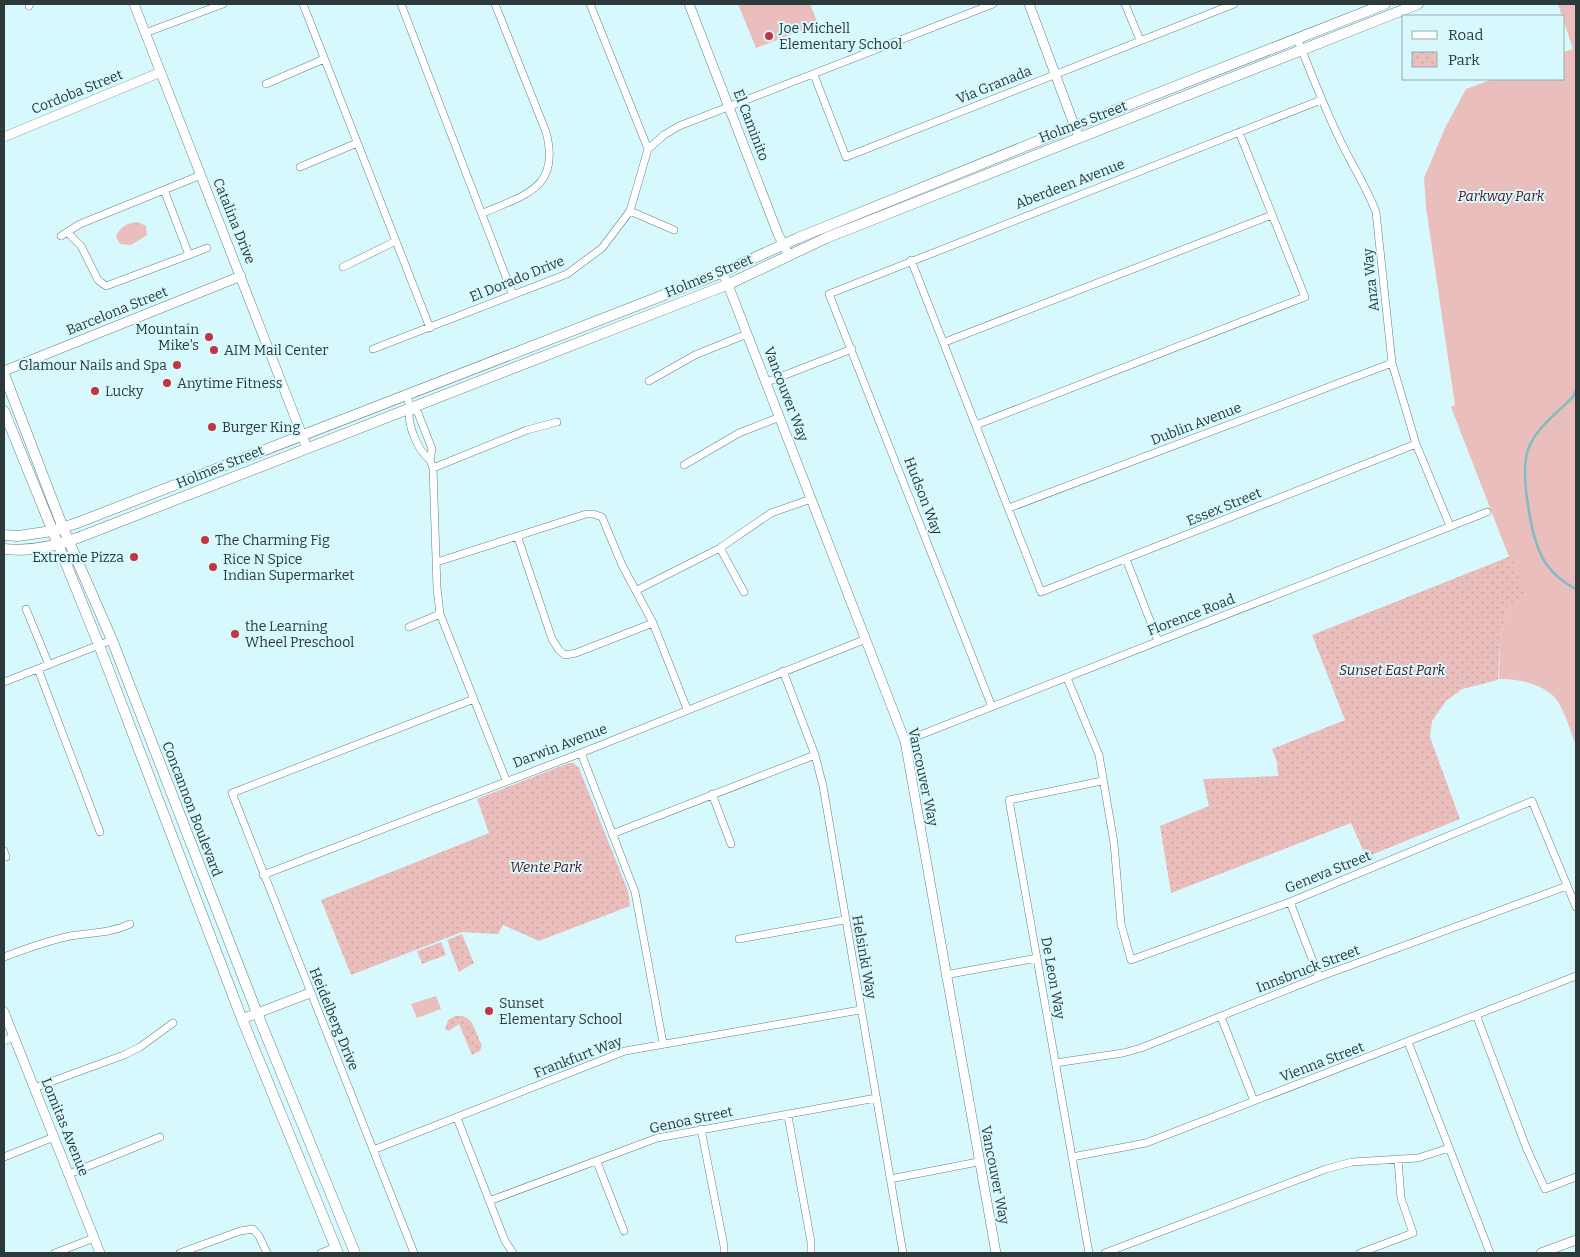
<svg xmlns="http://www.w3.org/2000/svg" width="1580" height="1257" viewBox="0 0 1580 1257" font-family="Bitter,serif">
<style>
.grass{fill:#eabebc}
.park{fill:url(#park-dots)}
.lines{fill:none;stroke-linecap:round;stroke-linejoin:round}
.stream{stroke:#7fbcc3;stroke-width:2.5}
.minor-casing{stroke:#628185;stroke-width:8}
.tertiary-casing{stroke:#628185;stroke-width:10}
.secondary-casing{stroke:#628185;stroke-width:11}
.minor{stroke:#fff;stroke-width:7}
.tertiary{stroke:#fff;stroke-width:9}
.secondary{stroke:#fff;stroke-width:10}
.poi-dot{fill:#c33341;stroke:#d7f9fd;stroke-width:2}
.labels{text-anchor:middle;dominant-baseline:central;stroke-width:4;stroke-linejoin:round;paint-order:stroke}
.poi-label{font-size:14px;fill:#2c3a3b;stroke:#d7f9fd;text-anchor:start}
.street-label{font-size:14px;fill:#2c3a3b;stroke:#d7f9fd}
.park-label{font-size:14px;font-style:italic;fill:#541419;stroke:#d7f9fd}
</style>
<defs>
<pattern id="park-dots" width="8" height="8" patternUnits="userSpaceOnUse" patternTransform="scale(1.25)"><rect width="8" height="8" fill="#eabebc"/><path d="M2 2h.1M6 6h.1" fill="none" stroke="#c9a4a2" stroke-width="1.8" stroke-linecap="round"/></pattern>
</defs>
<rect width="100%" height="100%" fill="#d7f9fd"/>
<!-- grass -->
<path class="grass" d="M738,4H810L818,24L756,48Z
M1558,4H1576V746C1571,732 1566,715 1558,702C1548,685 1517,678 1499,679L1500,640L1507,608L1523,593L1451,407L1455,405L1426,207L1424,178L1445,128L1466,89L1493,79H1564V52L1573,49Z
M138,222L146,226L147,235L131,245L120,244L116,237C119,228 126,223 138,222Z
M436,996L441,1009L417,1018L411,1004Z"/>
<!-- park -->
<path class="park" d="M1511,556L1524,593L1507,608L1500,640L1498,680L1462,689L1446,701L1432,721L1430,737L1460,819L1366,857L1351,823L1171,893L1160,826L1209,806L1203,779L1278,776L1277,762L1272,749L1345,720L1312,635Z
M569,763H573L579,768L628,891L630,906L539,941L503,925L498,934L462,932L351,975L321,900L489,833L477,799Z
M462,934L474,963L459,972L447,940Z
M441,942L446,955L422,964L417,951Z
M455,1016C475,1014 474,1032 482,1045L480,1051L472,1055L459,1024L449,1031L445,1029L448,1020Z"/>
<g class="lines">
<!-- stream -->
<path class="stream" d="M1576,390L1573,397C1557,413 1533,430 1527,453C1521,478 1531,544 1547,565C1555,576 1564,583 1576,589"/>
<!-- minor casing -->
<g class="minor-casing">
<path id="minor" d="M303,4L430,328
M401,4L513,295
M590,4L648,149
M1125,4L1140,40
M29,6L30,4
M145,33L223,4
M1297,38C1311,73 1324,107 1340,140C1352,165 1366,186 1376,212L1392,363L1416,444L1450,526
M814,75L846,157L1234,4
M266,84L324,59
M300,167L357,143
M630,211L674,230
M483,213C525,195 561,188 546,132L495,4
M67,232L81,246L98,280L106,286L189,255L164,190
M61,236L80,224L201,175
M189,255L207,248
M911,260L1041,592L1416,444
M343,267L396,241
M945,342L1272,215
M373,349L567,274L602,248L630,211L648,149L664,135L679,126L993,4
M649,381L695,355L747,334
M767,382L852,349
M407,396L410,407L418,413L432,449L430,460L433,468L437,588L440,614L506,780
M410,407C406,422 417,450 430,460
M976,425L1305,297L1239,132
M684,465L739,433L780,417
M433,468L527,430L557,422
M1009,508L1392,363
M518,538L552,639L559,650L565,655L576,653L653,623
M720,548L744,592
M1126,559L1158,641
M437,562L586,514H593L602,517L622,565L653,623L687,709
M637,590L720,548L771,513L811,499
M26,609L49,665
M409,627L440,614
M38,669L100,832
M783,671L815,755L823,786L903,1253
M1067,678L1099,755L1114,843L1121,924L1131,960L1290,902L1532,801L1576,907
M4,682L112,640
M992,707L829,294L1321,100
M905,741L1487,512
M581,753L635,892L663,1043
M712,794L731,844
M612,834L815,755
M4,851L6,857
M263,875L581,753L866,639
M1290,902L1319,977
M739,939L844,920
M4,957C25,949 47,941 70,936C93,932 108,934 130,924
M945,975L1037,958
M1221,1017L1254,1101
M1477,1017L1526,1147L1545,1189L1576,1177
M4,1041L14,1036
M1408,1042L1490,1253
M1055,1063L1123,1053L1141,1048L1319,977L1567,886
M34,1088L124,1055L140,1047L173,1023
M788,1116L811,1242V1253
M457,1118L505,1241L513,1253
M701,1129L724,1246V1253
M373,1150L625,1051L860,1010
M4,1157L54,1137
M1072,1157L1146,1143L1576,976
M597,1162L624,1231
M69,1174L160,1137
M890,1179L978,1162
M489,1201L657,1138L876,1098
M55,1253L94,1238
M180,1253L240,1231L253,1229L259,1236L267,1253
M321,1253L336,1247
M414,1253L232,793L474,699
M1089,1253L1009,800L1102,781
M1105,1253L1326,1169L1352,1162L1418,1158L1449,1148
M1360,1253L1413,1233L1401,1198L1398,1160"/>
</g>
<!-- tertiary casing -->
<g class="tertiary-casing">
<path id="tertiary" d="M134,4L307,448
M689,4L778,234L789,256
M1029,4L1079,138
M4,137L161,72
M723,272L905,741L996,1253
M4,371L241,276
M4,1012L100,1253
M242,1019L310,993
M1541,1253L1576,1240"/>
</g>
<!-- secondary casing -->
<g class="secondary-casing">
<path id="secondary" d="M4,374L63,528L112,640L257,1013L355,1253
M4,411L99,645L242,1019L338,1253
M4,535L18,536L52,531L77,523L723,272L798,238L1075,126L1385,4
M4,549C30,552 56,546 80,537L729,284L826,238L1418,4"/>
</g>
<!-- minor -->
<use href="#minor" class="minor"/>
<!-- tertiary -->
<use href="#tertiary" class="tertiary"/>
<!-- secondary -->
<use href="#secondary" class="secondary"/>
</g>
<!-- markers -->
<g class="poi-dot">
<circle cx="769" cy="36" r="5"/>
<circle cx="209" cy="337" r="5"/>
<circle cx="214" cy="350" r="5"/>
<circle cx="177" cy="365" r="5"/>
<circle cx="167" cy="383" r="5"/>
<circle cx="95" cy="391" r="5"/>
<circle cx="212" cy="427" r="5"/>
<circle cx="205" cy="540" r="5"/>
<circle cx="134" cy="557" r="5"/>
<circle cx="213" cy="567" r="5"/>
<circle cx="235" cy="634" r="5"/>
<circle cx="489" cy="1011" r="5"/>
</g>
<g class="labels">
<!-- poi labels -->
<g class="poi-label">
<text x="779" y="28">Joe Michell<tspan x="779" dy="16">Elementary School</tspan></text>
<text x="199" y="329" text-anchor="end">Mountain<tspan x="199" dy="16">Mike's</tspan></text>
<text x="224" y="350">AIM Mail Center</text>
<text x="167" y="365" text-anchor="end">Glamour Nails and Spa</text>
<text x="177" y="383">Anytime Fitness</text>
<text x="105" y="391">Lucky</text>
<text x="222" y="427">Burger King</text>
<text x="215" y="540">The Charming Fig</text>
<text x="124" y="557" text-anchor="end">Extreme Pizza</text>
<text x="223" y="559">Rice N Spice<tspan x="223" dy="16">Indian Supermarket</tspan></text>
<text x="245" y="626">the Learning<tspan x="245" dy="16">Wheel Preschool</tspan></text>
<text x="499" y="1003">Sunset<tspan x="499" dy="16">Elementary School</tspan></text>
</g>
<!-- street labels -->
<g class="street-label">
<text transform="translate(994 85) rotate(-22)">Via Granada</text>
<text transform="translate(77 92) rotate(-22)">Cordoba Street</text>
<text transform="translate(1083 122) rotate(-21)">Holmes Street</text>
<text transform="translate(751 125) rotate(69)">El Caminito</text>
<text transform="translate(1070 184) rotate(-21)">Aberdeen Avenue</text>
<text transform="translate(234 221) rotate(68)">Catalina Drive</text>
<text transform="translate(709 276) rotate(-22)">Holmes Street</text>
<text transform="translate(517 279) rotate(-22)">El Dorado Drive</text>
<text transform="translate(1371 280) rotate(-96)">Anza Way</text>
<text transform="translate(117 311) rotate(-22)">Barcelona Street</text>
<text transform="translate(786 394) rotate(69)">Vancouver Way</text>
<text transform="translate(1196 424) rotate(-21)">Dublin Avenue</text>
<text transform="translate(220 467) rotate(-22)">Holmes Street</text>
<text transform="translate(923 496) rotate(69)">Hudson Way</text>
<text transform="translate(1224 507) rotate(-22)">Essex Street</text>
<text transform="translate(1191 615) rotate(-21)">Florence Road</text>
<text transform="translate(560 746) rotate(-21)">Darwin Avenue</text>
<text transform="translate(923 777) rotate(78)">Vancouver Way</text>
<text transform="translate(192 809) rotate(69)">Concannon Boulevard</text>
<text transform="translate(1328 872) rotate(-22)">Geneva Street</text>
<text transform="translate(864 957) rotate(80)">Helsinki Way</text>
<text transform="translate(1308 969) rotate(-21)">Innsbruck Street</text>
<text transform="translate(1053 978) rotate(80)">De Leon Way</text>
<text transform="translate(334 1019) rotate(68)">Heidelberg Drive</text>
<text transform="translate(578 1057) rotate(-21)">Frankfurt Way</text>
<text transform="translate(1322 1062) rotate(-21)">Vienna Street</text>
<text transform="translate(691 1120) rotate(-12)">Genoa Street</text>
<text transform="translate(65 1127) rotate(68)">Lomitas Avenue</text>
<text transform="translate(995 1175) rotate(79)">Vancouver Way</text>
</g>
<!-- park labels -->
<g class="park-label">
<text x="1501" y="196">Parkway Park</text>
<text x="1392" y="670">Sunset East Park</text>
<text x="546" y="867">Wente Park</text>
</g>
</g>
<!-- border -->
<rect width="1580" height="1257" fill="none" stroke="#2c3a3b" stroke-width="10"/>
<!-- legend -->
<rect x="1402" y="15" width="162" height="65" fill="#d7f9fd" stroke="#93adaf"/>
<rect x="1412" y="31" width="25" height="8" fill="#ffffff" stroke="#93adaf"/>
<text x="1448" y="40" font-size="15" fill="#2c3a3b">Road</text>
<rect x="1412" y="52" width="25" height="15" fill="url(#park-dots)" stroke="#93adaf"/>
<text x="1448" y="65" font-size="15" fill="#2c3a3b">Park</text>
</svg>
